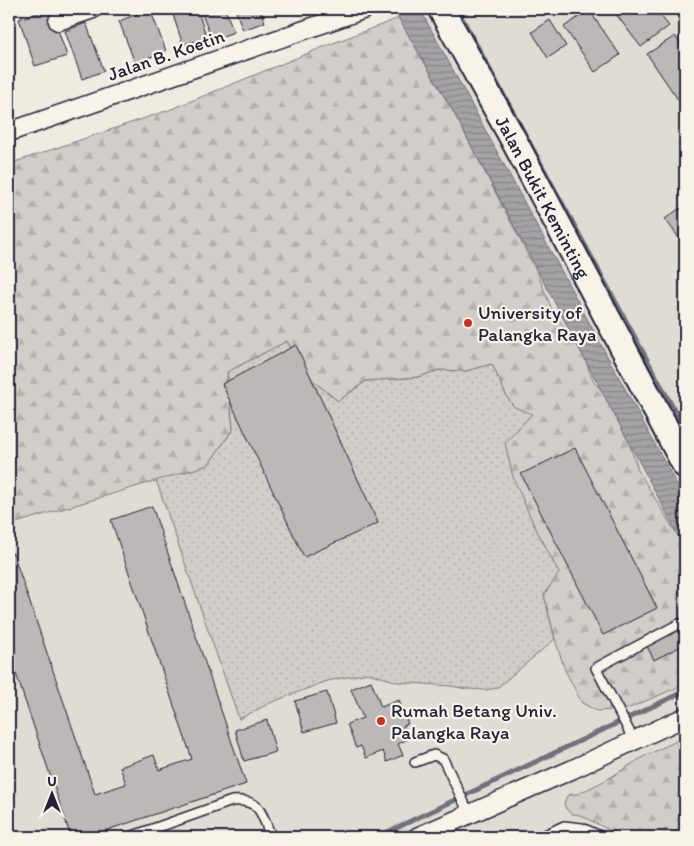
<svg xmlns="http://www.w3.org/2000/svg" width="694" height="846" viewBox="0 0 694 846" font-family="Itim,sans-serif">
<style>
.built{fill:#dfdcd4}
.grass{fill:url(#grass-dots);stroke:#7a7882}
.forest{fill:url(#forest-firs);stroke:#7a7882}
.water{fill:url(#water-rules);stroke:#716f7b}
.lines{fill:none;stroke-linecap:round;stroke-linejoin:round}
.stream{stroke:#716f7b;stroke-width:5}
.building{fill:#bbb8b7;stroke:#22223b}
.lane-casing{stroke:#22223b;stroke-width:12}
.street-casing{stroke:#22223b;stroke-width:21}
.secondary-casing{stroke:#22223b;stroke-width:29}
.lane{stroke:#f7f3e8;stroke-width:9}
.street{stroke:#f7f3e8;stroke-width:18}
.secondary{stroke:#f7f3e8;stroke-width:25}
.poi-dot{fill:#c8321e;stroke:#f7f3e8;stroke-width:2}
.labels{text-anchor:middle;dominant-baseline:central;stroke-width:4.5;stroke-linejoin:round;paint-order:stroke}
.street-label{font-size:19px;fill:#22223b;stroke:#f7f3e8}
.poi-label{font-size:19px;fill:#22223b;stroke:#f7f3e8;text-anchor:start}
</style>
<defs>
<pattern id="grass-dots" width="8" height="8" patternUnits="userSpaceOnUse" patternTransform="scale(1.25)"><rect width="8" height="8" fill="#d1cdc9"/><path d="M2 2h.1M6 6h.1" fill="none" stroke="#b3b0ae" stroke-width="1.8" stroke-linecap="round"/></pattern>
<pattern id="forest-firs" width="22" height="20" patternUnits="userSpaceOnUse" patternTransform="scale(1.25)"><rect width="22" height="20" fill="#d1cdc9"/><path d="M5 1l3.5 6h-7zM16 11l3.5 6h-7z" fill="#b3b0ae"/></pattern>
<pattern id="water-rules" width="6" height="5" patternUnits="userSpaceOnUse" patternTransform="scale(1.25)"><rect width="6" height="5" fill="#a6a3a6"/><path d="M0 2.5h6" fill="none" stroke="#878488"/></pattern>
</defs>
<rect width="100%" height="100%" fill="#eeebe1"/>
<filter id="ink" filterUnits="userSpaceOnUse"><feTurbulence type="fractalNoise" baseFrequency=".02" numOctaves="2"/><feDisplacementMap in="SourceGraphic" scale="10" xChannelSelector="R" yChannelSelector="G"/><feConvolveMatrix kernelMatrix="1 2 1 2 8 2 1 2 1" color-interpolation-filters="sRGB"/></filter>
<g filter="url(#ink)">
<!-- built -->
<path class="built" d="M425,9H685V837H9V447L491,199L399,18Z"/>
<!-- grass -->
<path class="grass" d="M287,341L306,375L338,401L366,381L418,377L439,370L466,371L492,364L507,397L532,414L533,523L560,573L544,595L555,639L497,688L486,690L467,689L451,686L398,682L368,673L327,681L270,703L239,719L156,480L208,465L233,429L227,372Z"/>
<!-- forest -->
<path class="forest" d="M399,18L454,113L538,274L552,310L583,354L594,383L601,389L621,418L638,470L685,548V682L676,688L627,709L597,711L582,703L565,670L555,639L544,595L559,573L533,523L513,477L505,443L532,414L514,407L507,397L492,364L466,371L439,370L418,377L366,381L338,401L306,375L287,341L227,372L233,429L208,465L9,525V164L169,110L328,45Z
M685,737V837H618L615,833L580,815L572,814L566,809L564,803L567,796L571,794H578L608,779L643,757Z"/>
<!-- water -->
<path class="water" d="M393,9H420L685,500V548L454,113Z"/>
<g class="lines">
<!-- stream -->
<path class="stream" d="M457,9L685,430
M377,837L685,691"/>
</g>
<!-- building -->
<path class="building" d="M51,9L67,56L35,66L19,19Z
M150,9L166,51L135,63L119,21Z
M171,9H197L207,38L183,45Z
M200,9H225L234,32L212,40Z
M235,9H260L265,22L243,30Z
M612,9H655L669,26L641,47Z
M589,10L620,55L595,72L564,27Z
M550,20L566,46L548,58L532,32Z
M86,23L104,71L82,79L65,31Z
M675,36L685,51V110L647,54Z
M685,140V154L678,144Z
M680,208L685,215V246L665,219Z
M296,345L378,523L304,557L222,384Z
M575,448L657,608L603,635L521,474Z
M152,506L246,784L86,837H71L9,653V554L13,553L95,794L126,784L120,767L154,755L159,770L192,759L111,520Z
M685,626V644L654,660L647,646Z
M371,681L381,707L399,700L408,724L403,726L408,739L398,744L403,755L387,762L383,751L366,758L361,746L356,748L347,724L363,718L351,689Z
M327,692L336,723L304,732L295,701Z
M267,720L276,752L244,761L235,730Z
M9,814L16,831L9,834Z"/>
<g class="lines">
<!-- lane casing -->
<g class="lane-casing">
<path id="lane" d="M684,9L685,11
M634,742L628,729L596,668L679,624
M415,762L434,755L443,759L469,813
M130,837L232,801C261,798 262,815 271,837
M541,837L564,826L582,828L602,837"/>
</g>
<!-- street casing -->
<g class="street-casing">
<path id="street" d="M58,21L93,9
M9,132L365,9
M417,837L571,770L685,717"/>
</g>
<!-- secondary casing -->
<g class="secondary-casing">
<g id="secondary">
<path id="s1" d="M441,9L512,137L685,465"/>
</g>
</g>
<!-- lane -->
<use href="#lane" class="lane"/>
<!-- street -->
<use href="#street" class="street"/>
<!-- secondary -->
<use href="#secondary" class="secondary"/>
</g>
</g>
<!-- markers -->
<g class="poi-dot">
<circle cx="468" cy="323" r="5"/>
<circle cx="381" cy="721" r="5"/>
</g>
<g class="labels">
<!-- street labels -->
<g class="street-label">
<text transform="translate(166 55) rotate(-19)">Jalan B. Koetin</text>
<text stroke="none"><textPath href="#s1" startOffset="214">Jalan Bukit Keminting</textPath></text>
</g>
<!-- poi labels -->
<g class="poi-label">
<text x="478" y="312">University of<tspan x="478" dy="22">Palangka Raya</tspan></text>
<text x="391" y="710">Rumah Betang Univ.<tspan x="391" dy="22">Palangka Raya</tspan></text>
</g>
</g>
<!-- margin -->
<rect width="694" height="846" fill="none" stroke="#f7f3e8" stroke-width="30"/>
<rect x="15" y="15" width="664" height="816" fill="none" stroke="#22223b" stroke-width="2" filter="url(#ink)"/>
<!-- north arrow -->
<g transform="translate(52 794)" stroke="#f7f3e8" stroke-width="4" paint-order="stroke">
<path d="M0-4L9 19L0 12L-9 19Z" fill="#22223b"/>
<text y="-8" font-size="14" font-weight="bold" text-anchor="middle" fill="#22223b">U</text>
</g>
</svg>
